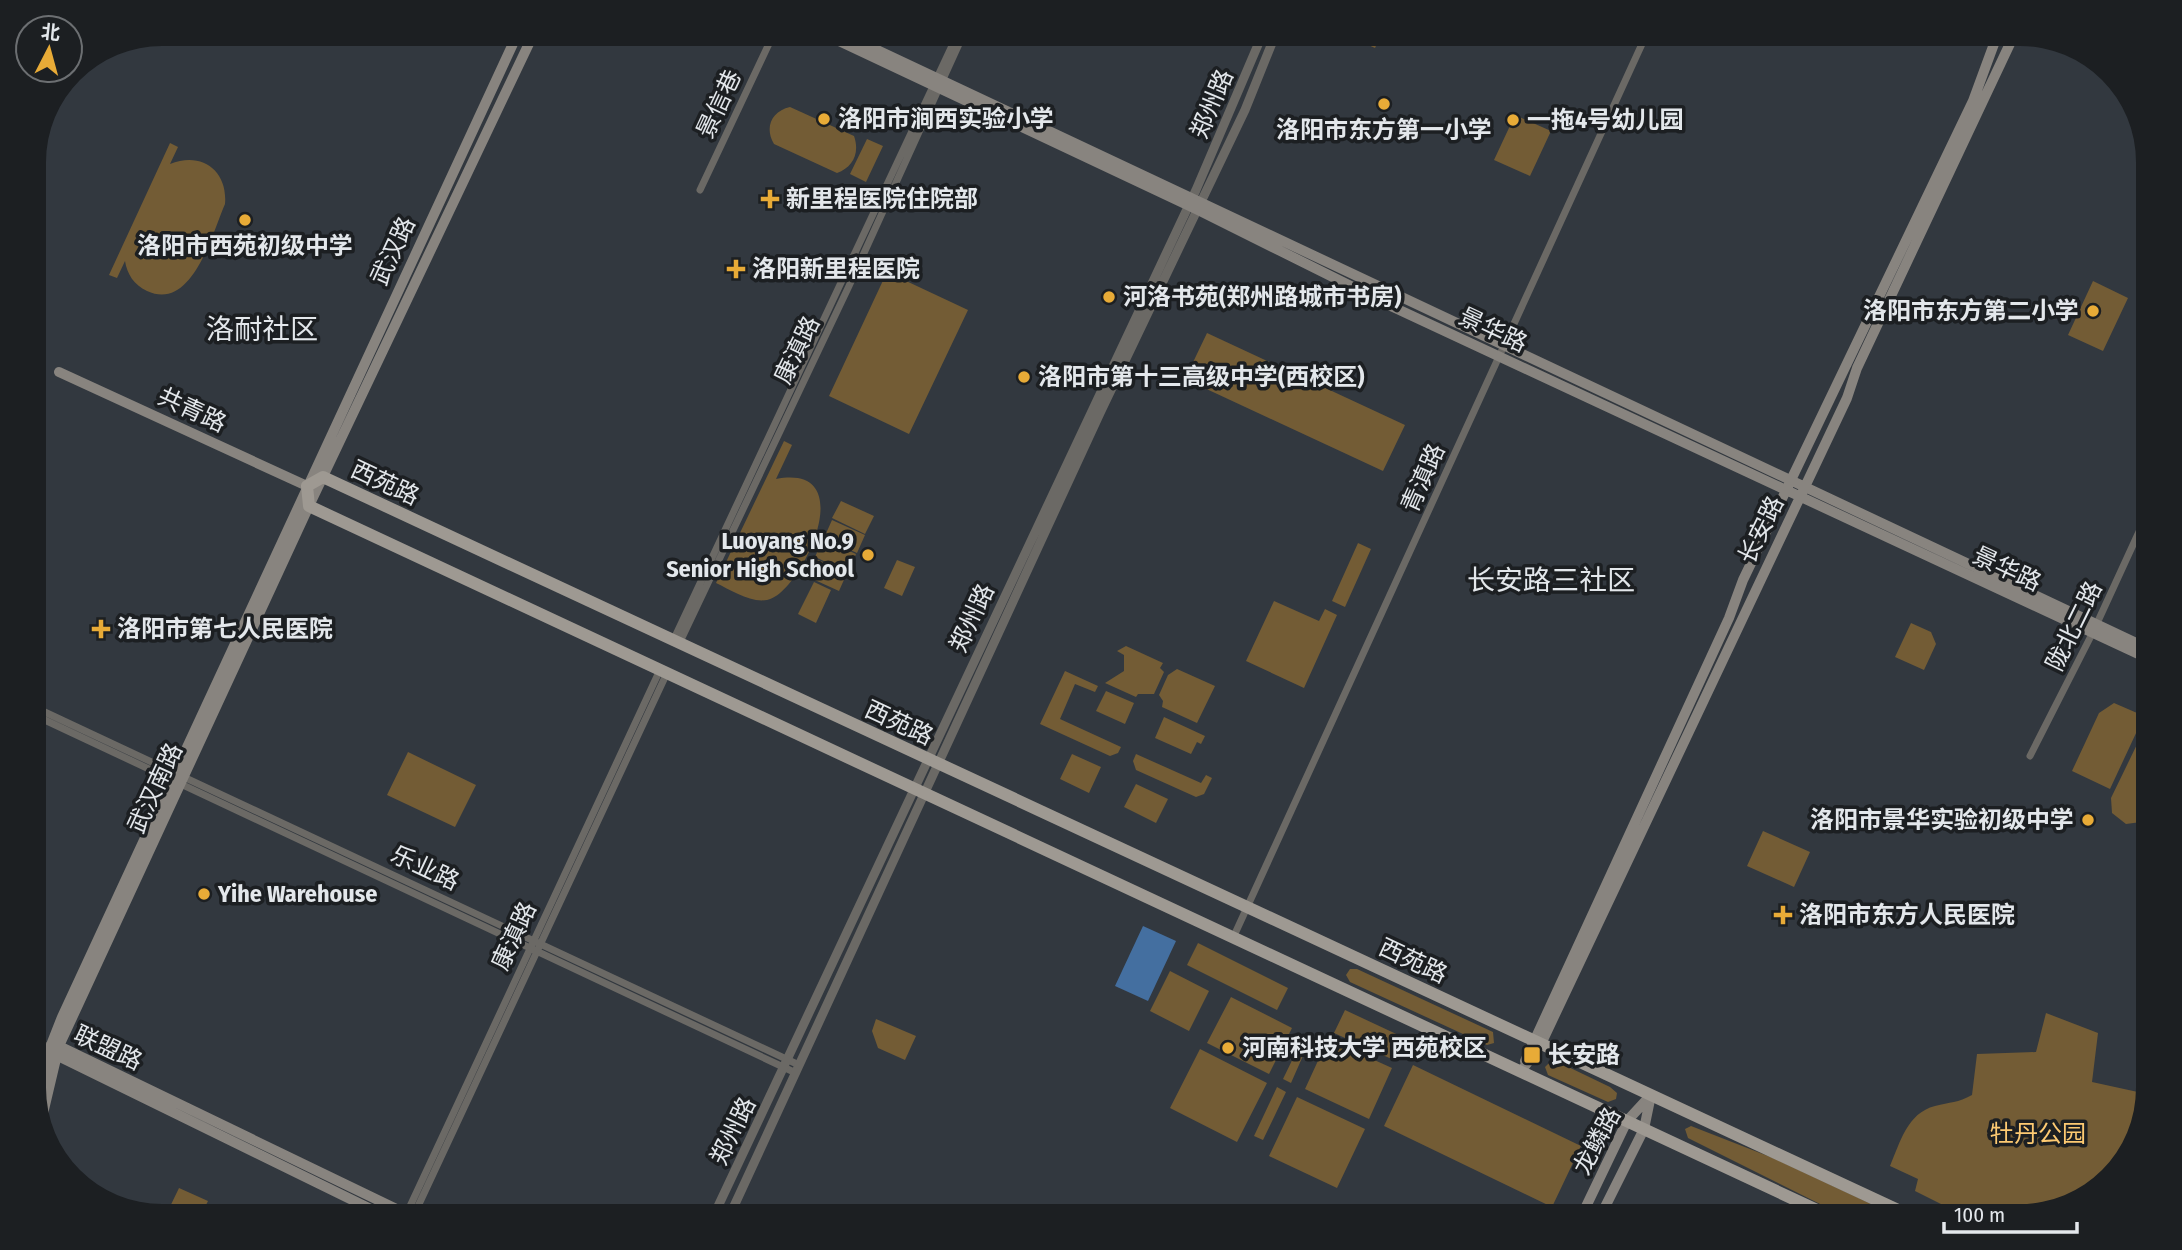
<svg xmlns="http://www.w3.org/2000/svg" width="2182" height="1250" viewBox="0 0 2182 1250" font-family="'Fira Sans Condensed','Noto Sans SC',sans-serif">
<style>
.green{fill:#735c35}
.water{fill:#446fa0}
.lines{fill:none;stroke-linecap:round;stroke-linejoin:round}
.minor{stroke:#6b6965;stroke-width:7}
.tertiary{stroke:#6b6965;stroke-width:9}
.secondary{stroke:#88847f;stroke-width:10}
.primary{stroke:#9e9992;stroke-width:12}
.poi-dot{fill:#e8ab37;stroke:#1c1f22;stroke-width:2.5}
.labels{text-anchor:middle;dominant-baseline:central;stroke-width:7;stroke-linejoin:round;paint-order:stroke}
.street-label{font-size:24px;fill:#e3e7eb;stroke:#1c1f22}
.poi-label{font-size:24px;font-weight:bold;fill:#e3e7eb;stroke:#1c1f22;text-anchor:start}
.park-label{font-size:24px;fill:#fdca72;stroke:#1c1f22}
.quarter-label{font-size:28px;fill:#e3e7eb;stroke:#1c1f22}
</style>
<rect width="100%" height="100%" fill="#32383f"/>
<!-- green -->
<path class="green" d="M1342,33H1382L1375,48Z
M790,107L854,136C860,153 853,167 837,173L774,144C764,127 772,111 790,107Z
M1515,115L1551,131L1530,176L1494,160Z
M867,139L883,146L866,182L850,174Z
M170,143L178,147L170,164C201,151 228,170 225,204C212,234 192,312 147,291C134,285 127,274 125,261L117,278L109,275Z
M887,272L968,310L909,434L829,396Z
M2093,281L2128,298L2103,351L2068,335Z
M1207,333L1405,425L1383,471L1185,379Z
M784,441L792,445L776,479C864,462 800,595 767,600C750,603 731,590 716,583Z
M841,501L874,516L865,534L832,518Z
M832,520L865,535L857,553L824,538Z
M823,539L856,554L848,572L815,557Z
M1358,543L1371,549L1345,607L1332,601Z
M814,558L847,573L839,591L806,576Z
M897,560L915,567L902,596L884,588Z
M814,582L831,590L816,623L798,614Z
M1274,601L1319,621L1325,609L1337,615L1304,688L1246,661Z
M1911,623L1931,632L1936,644L1924,670L1895,657Z
M1126,646L1163,663L1160,668L1164,672L1154,694H1138L1136,697L1105,683L1124,671V655L1117,651Z
M1177,669L1215,686L1197,723L1162,707L1163,701L1159,695L1168,675Z
M1065,671L1098,686L1095,692L1075,684L1060,719L1121,747L1118,753L1110,756L1040,724Z
M1106,691L1134,703L1125,724L1096,711Z
M2114,703L2144,716L2110,789L2072,771L2099,713Z
M1164,717L1205,736L1201,744L1197,742L1191,754L1155,738Z
M2149,727V813L2141,822L2126,824L2112,813L2111,798L2144,730Z
M408,752L476,785L455,827L387,795Z
M1072,754L1101,767L1089,793L1060,779Z
M1136,754L1201,783L1206,775L1212,778L1204,794L1196,797L1136,770L1133,761Z
M1136,784L1168,799L1156,823L1124,807Z
M1763,831L1810,852L1794,887L1747,866Z
M1198,943L1288,988L1277,1010L1187,965Z
M1350,969H1357L1493,1032L1494,1043L1487,1045L1350,982L1346,975Z
M1170,971L1209,991L1189,1031L1150,1011Z
M1231,997L1292,1028L1269,1074L1207,1043Z
M1345,1010L1407,1039L1396,1061L1334,1033Z
M2046,1013L2098,1033L2092,1082L2147,1094L2132,1152L2085,1199L2021,1217H1967L1915,1191L1918,1179L1890,1166C1900,1143 1907,1113 1935,1106C1950,1102 1958,1103 1972,1095L1977,1054L2036,1052Z
M876,1019L916,1036L905,1060L878,1048L872,1031Z
M1328,1039L1392,1068L1369,1119L1305,1089Z
M1299,1046L1306,1049L1291,1083L1283,1079Z
M1200,1049L1267,1083L1237,1142L1170,1108Z
M1550,1062H1558L1610,1087L1617,1093L1616,1099L1608,1102L1548,1075L1545,1067Z
M1413,1065L1581,1146L1552,1207L1384,1126Z
M1277,1087L1286,1092L1263,1140L1254,1136Z
M1297,1097L1365,1129L1337,1188L1269,1156Z
M1691,1126L1773,1158L1899,1217H1846L1688,1138L1685,1129Z
M179,1188L208,1201L200,1217H165Z"/>
<!-- water -->
<path class="water" d="M1143,926L1176,941L1148,1001L1115,986Z"/>
<g class="lines">
<!-- minor -->
<path class="minor" d="M507,33L529,44
M700,190L774,33
M673,641L958,33
M679,644L849,286L964,33
M34,707L799,1065
M34,715L796,1073
M2030,756L2093,632L2149,510
M1233,938L1647,33
M34,1042L50,1047
M405,1217L659,672
M413,1217L666,675"/>
<!-- tertiary -->
<path class="tertiary" d="M713,1217L1196,190L1263,33
M729,1217L1100,413L1245,110L1276,33"/>
<!-- secondary -->
<path class="secondary" d="M822,33L1198,210L1393,307L2149,659
M841,33L2149,649
M59,372L307,486
M53,1047L59,1046L413,1217
M52,1050L56,1055L387,1217
M1525,1061L1729,618L1743,580L1973,101L1998,33
M1522,1070L1541,1044L1847,398L1857,368L2015,33
M36,1105L49,1050L62,1017L518,33
M41,1122L59,1046L309,506L534,33
M1581,1217L1627,1121L1651,1095
M1600,1217L1644,1129L1651,1095"/>
<!-- primary -->
<path class="primary" d="M1832,1217L309,506L307,486L323,477L1913,1217"/>
</g>
<!-- markers -->
<g class="poi-dot">
<circle cx="1384" cy="104" r="7"/>
<circle cx="824" cy="119" r="7"/>
<circle cx="1513" cy="120" r="7"/>
<path d="M766.5 188.5h7v7h7v7h-7v7h-7v-7h-7v-7h7z"/>
<circle cx="245" cy="220" r="7"/>
<path d="M732.5 258.5h7v7h7v7h-7v7h-7v-7h-7v-7h7z"/>
<circle cx="1109" cy="297" r="7"/>
<circle cx="2093" cy="311" r="7"/>
<circle cx="1024" cy="377" r="7"/>
<circle cx="868" cy="555" r="7"/>
<path d="M97.5 618.5h7v7h7v7h-7v7h-7v-7h-7v-7h7z"/>
<circle cx="2088" cy="820" r="7"/>
<circle cx="204" cy="894" r="7"/>
<path d="M1779.5 904.5h7v7h7v7h-7v7h-7v-7h-7v-7h7z"/>
<circle cx="1228" cy="1048" r="7"/>
<rect x="1523" y="1046" width="18" height="18" rx="3.5"/>
</g>
<g class="labels">
<!-- street labels -->
<g class="street-label">
<text transform="translate(719 104) rotate(-65)">景信巷</text>
<text transform="translate(1212 104) rotate(-67)">郑州路</text>
<text transform="translate(393 251) rotate(-65)">武汉路</text>
<text transform="translate(1493 330) rotate(25)">景华路</text>
<text transform="translate(797 350) rotate(-64)">康滇路</text>
<text transform="translate(192 410) rotate(25)">共青路</text>
<text transform="translate(1423 478) rotate(-66)">青滇路</text>
<text transform="translate(385 483) rotate(25)">西苑路</text>
<text transform="translate(1761 530) rotate(-64)">长安路</text>
<text transform="translate(2007 569) rotate(25)">景华路</text>
<text transform="translate(972 618) rotate(-65)">郑州路</text>
<text transform="translate(2074 626) rotate(-64)">陇北二路</text>
<text transform="translate(899 723) rotate(25)">西苑路</text>
<text transform="translate(155 788) rotate(-65)">武汉南路</text>
<text transform="translate(425 868) rotate(25)">乐业路</text>
<text transform="translate(514 936) rotate(-65)">康滇路</text>
<text transform="translate(1413 961) rotate(25)">西苑路</text>
<text transform="translate(108 1048) rotate(25)">联盟路</text>
<text transform="translate(733 1131) rotate(-64)">郑州路</text>
<text transform="translate(1597 1141) rotate(-62)">龙鳞路</text>
</g>
<!-- poi labels -->
<g class="poi-label">
<text x="838" y="119">洛阳市涧西实验小学</text>
<text x="1527" y="120">一拖4号幼儿园</text>
<text x="1384" y="130" text-anchor="middle">洛阳市东方第一小学</text>
<text x="786" y="199">新里程医院住院部</text>
<text x="245" y="246" text-anchor="middle">洛阳市西苑初级中学</text>
<text x="752" y="269">洛阳新里程医院</text>
<text x="1123" y="297">河洛书苑(郑州路城市书房)</text>
<text x="2079" y="311" text-anchor="end">洛阳市东方第二小学</text>
<text x="1038" y="377">洛阳市第十三高级中学(西校区)</text>
<text x="854" y="541" text-anchor="end">Luoyang No.9<tspan x="854" dy="28">Senior High School</tspan></text>
<text x="117" y="629">洛阳市第七人民医院</text>
<text x="2074" y="820" text-anchor="end">洛阳市景华实验初级中学</text>
<text x="218" y="894">Yihe Warehouse</text>
<text x="1799" y="915">洛阳市东方人民医院</text>
<text x="1242" y="1048">河南科技大学 西苑校区</text>
<text x="1548" y="1055">长安路</text>
</g>
<!-- park labels -->
<g class="park-label">
<text x="2038" y="1134">牡丹公园</text>
</g>
<!-- quarter labels -->
<g class="quarter-label">
<text x="262" y="329">洛耐社区</text>
<text x="1551" y="580">长安路三社区</text>
</g>
</g>
<!-- crop -->
<path d="M0 0H2182V1250H0ZM162 46H2020A116 116 0 0 1 2136 162V1088A116 116 0 0 1 2020 1204H162A116 116 0 0 1 46 1088V162A116 116 0 0 1 162 46Z" fill="#1c1f22" fill-rule="evenodd"/>
<!-- north arrow -->
<g transform="translate(49 49) rotate(6)"><circle r="33" fill="#1c1f22" stroke="#6c6f72" stroke-width="2"/>
<path d="M0-5L12 26L0 18L-12 26Z" fill="#e8ab37"/>
<text y="-10" font-size="19" font-weight="bold" text-anchor="middle" fill="#e3e7eb">北</text>
</g>
<!-- scale -->
<path d="M1944 1222v10h133v-10" fill="none" stroke="#e3e7eb" stroke-width="3.5"/>
<text x="1954" y="1222" font-size="21" fill="#e3e7eb" stroke="#1c1f22" stroke-width="5" paint-order="stroke">100 m</text>
</svg>
